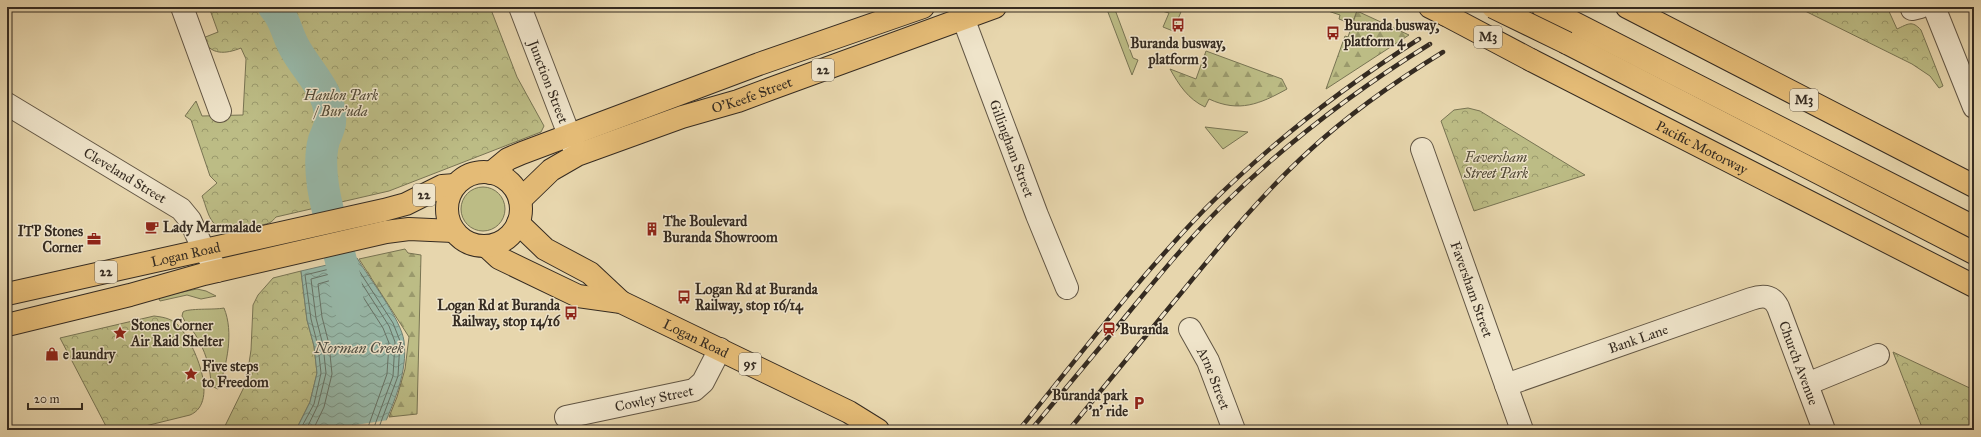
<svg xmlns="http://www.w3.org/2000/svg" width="1981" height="437" viewBox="0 0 1981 437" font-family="'IM FELL Great Primer',serif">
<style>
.green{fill:#bcbc85;stroke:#787453}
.forest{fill:url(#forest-firs);stroke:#787453}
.park{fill:url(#park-crowns);stroke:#787453}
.water{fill:url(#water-waves);stroke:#708073}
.pier{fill:#e7d6ad}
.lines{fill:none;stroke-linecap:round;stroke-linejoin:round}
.shore{stroke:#667266;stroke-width:1}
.river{stroke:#97b9aa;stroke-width:32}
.minor-casing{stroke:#625644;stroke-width:24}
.major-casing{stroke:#352b21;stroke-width:24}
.highway-casing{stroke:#352b21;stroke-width:24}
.minor{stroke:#efe4ca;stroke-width:22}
.major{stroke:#e4bb76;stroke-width:22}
.highway{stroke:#e4bb76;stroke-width:22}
.rail-casing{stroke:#352b21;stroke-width:4.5}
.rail{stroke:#efe4ca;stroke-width:3;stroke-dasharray:9;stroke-linecap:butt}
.highway-bridge-casing{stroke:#352b21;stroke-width:24;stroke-linecap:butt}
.highway-bridge{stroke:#e4bb76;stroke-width:22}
.labels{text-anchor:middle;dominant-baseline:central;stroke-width:3;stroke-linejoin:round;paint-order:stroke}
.shield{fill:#efe4ca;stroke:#6d6254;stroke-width:1}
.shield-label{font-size:13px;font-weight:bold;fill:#352b21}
.poi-label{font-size:14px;font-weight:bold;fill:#352b21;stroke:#efe4ca;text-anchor:start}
.street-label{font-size:14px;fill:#352b21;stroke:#efe4ca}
.park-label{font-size:14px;font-style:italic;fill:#504835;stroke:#efe4ca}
.water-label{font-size:15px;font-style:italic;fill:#4e4e43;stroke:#efe4ca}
</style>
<defs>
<pattern id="forest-firs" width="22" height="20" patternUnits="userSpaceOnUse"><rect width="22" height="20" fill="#bcbc85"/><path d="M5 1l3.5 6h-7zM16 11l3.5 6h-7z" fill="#9a996c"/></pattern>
<pattern id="park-crowns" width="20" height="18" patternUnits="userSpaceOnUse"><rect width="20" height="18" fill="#bcbc85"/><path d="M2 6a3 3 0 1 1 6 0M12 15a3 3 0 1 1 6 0" fill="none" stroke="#9a996c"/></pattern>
<pattern id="water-waves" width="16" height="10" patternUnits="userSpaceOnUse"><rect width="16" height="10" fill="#97b9aa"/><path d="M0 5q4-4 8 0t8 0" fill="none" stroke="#7c978a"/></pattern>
</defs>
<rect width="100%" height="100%" fill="#e7d6ad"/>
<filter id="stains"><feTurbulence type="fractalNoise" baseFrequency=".005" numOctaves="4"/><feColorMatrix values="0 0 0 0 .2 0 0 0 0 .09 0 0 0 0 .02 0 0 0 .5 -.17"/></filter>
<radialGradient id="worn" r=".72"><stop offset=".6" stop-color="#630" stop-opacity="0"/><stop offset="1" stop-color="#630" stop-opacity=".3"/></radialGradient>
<!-- green -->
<path class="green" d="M1106,7H1114L1133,58L1138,60L1132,75Z
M1164,7H1183L1173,31L1163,27L1169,13L1162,11Z
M1316,7H1347L1357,11L1352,24L1339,19L1340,15Z
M1205,127L1248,132L1223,149Z
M461 209a22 22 0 1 1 44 0a22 22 0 1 1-44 0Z
M197,289L206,291L216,296L201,299L187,295L160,301L158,297Z
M224,308C234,332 227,365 218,389L211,386C211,368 205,350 195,334C191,328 185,323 182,316L183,312C188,308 214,310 224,308Z"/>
<!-- forest -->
<path class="forest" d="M1357,11L1409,35L1326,89L1345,36L1348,37Z
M1206,51L1282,79L1287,89C1260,104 1239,113 1209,99L1205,107C1188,99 1179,85 1170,69L1196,79Z
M405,249L408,253L421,255L417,414L389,417L397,397L405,369L409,337L359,259Z"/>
<!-- park -->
<path class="park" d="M209,7H490L517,77L544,126L541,132L389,191L276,217C274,219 272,222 269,223C258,227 227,233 217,226C208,220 206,205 202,196L217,183L210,176L191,120L185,116L196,101L202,116L243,115L246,59L241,48C226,54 210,56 203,38L218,32Z
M1797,7H1887L1897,29C1908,24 1912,20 1921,30L1943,86L1939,88L1930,76L1912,64Z
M1468,108L1480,111L1585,175L1474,211L1441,121L1454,110Z
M301,271L307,320L314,346L317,373L310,402L296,430H223L246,383L251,350L253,305L258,295L273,278Z
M154,316C162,317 170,318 177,324C193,340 221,402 190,415L129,430H108L60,338Z
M1893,352L1974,390V430H1923Z"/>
<!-- water -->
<path class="water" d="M357,258C369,278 401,319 404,341C408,372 394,402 382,430H296L310,402L317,373L314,346L307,320L301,271Z"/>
<!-- pier -->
<path class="pier" d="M388,420L384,430H323Z"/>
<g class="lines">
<!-- shore -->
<path class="shore" d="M300,430L314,404L321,373L318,346L311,319L305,275L354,263L393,323L400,341L398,376L378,430
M306,430L318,405L326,373L323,345L316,318L311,279L352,268L389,326L395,342L393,376L373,430
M313,430L324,407L332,374L329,344L322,317L318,284L349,275L383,328L389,343L387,374L367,430"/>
<!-- river -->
<path class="river" d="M274,7C285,19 286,31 293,45C306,71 333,92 330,123C329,129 326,135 324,140C320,154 321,172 323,186C329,226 346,264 348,305"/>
<!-- minor casing -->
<g class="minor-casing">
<g id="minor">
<path d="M182,7L220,111"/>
<path id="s1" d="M520,7L576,153"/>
<path id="s2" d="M959,7L1037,215L1067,288"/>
<path d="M1934,7L1974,107"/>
<path d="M1912,9L1920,7"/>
<path id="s3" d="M7,104L181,209L190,220L200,242L217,271"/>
<path id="s4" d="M1422,149L1522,430"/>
<path id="s5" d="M1190,329L1208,361L1234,430"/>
<path d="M1807,384L1878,355"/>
<path id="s6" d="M1506,385L1751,299C1763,295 1772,295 1778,307L1824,430"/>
<path id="s7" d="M566,417L694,390L703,382L720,349"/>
</g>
</g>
<!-- major casing -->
<g class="major-casing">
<g id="major">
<path d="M518,223L545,249L590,273L621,302"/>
<path id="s8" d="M486,246L499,258L578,296L621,302L849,412L878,430"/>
</g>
</g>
<!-- highway casing -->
<g class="highway-casing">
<g id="highway">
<path d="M1430,7L1446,15"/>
<path d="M1543,7L1974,227"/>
<path d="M1627,7L1974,186"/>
<path d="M1567,43L1974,253"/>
<path id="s9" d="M1531,60L1974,286"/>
<circle cx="484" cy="209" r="37"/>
<path d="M491,173L508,159L522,153L759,64L923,7"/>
<path id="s10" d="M520,200L551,170L577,155L682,117L738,101L770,89L995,7"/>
<path id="s11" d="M7,294L384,210L406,204L442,186L455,185"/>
<path d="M7,325L130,295L204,274L386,232L409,229L453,231"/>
</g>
</g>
<!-- minor -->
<use href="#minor" class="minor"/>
<!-- major -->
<use href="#major" class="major"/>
<!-- highway -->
<use href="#highway" class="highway"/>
<!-- rail casing -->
<g class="rail-casing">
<path id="rail" d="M1019,430C1080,355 1139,277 1206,208C1271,143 1342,88 1419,39
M1031,430C1059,396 1088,362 1116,328C1150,287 1183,245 1221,207C1284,145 1354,91 1430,44
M1069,430C1106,384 1144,338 1182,292C1222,243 1262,194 1309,151C1350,113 1396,81 1443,52"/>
</g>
<!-- rail -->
<use href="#rail" class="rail"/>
<!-- highway-bridge casing -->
<g class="highway-bridge-casing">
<path id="highway-bridge" d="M1493,7L1567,43
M1446,15L1531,60"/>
</g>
<!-- highway-bridge -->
<use href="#highway-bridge" class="highway-bridge"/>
</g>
<!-- icons -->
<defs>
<g id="bus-bare" transform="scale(1.08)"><path d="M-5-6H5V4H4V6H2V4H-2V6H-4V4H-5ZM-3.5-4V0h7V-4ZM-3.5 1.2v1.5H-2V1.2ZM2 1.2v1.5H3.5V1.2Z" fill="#8f2418" stroke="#efe4ca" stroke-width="2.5" paint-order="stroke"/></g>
<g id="cafe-bare" transform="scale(1.08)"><path d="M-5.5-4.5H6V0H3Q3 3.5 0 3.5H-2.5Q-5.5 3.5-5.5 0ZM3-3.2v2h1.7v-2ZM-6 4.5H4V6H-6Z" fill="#8f2418" stroke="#efe4ca" stroke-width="2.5" paint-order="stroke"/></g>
<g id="building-bare" transform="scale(1.08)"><path d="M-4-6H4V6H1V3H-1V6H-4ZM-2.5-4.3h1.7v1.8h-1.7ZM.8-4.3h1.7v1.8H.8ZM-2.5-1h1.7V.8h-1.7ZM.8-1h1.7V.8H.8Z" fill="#8f2418" stroke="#efe4ca" stroke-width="2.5" paint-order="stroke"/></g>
<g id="office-bare" transform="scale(1.08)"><path d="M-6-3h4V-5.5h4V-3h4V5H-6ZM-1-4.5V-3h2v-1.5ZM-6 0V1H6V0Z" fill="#8f2418" stroke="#efe4ca" stroke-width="2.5" paint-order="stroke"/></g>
<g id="station-bare" transform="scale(1.08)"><path d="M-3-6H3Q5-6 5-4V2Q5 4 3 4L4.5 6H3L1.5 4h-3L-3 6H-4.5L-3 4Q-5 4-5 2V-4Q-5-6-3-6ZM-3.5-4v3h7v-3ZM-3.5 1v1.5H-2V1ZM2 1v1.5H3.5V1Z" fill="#8f2418" stroke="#efe4ca" stroke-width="2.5" paint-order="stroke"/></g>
<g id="sight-bare" transform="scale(1.08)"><path d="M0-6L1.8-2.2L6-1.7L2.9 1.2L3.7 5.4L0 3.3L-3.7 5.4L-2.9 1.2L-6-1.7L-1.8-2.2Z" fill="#8f2418" stroke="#efe4ca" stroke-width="2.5" paint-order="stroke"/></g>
<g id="shop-bare" transform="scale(1.08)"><path d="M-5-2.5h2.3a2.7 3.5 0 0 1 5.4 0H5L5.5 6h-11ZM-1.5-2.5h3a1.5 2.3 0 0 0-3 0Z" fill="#8f2418" stroke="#efe4ca" stroke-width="2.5" paint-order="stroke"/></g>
<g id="parking-bare" transform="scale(1.08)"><path d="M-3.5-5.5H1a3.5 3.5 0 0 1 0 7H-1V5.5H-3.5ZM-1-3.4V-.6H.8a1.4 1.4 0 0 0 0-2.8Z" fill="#8f2418" stroke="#efe4ca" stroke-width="2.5" paint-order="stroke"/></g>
</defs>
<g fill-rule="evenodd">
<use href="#bus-bare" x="1178" y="25"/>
<use href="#bus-bare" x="1333" y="33"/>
<use href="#cafe-bare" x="152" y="227"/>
<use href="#building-bare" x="652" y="229"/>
<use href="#office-bare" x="94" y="239"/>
<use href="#bus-bare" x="684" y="297"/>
<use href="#bus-bare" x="571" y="313"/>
<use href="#station-bare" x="1109" y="329"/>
<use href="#sight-bare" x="120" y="333"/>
<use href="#shop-bare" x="52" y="354"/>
<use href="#sight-bare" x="191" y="374"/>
<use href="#parking-bare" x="1139" y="403"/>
</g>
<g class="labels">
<!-- shield labels -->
<g class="shield">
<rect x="1474" y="26" width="28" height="22" rx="3"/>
<rect x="812" y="59" width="22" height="22" rx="3"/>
<rect x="1790" y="89" width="28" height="22" rx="3"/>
<rect x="413" y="184" width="22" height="22" rx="3"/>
<rect x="95" y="261" width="22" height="22" rx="3"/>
<rect x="739" y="353" width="22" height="22" rx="3"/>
</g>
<g class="shield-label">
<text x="1488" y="37">M3</text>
<text x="823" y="70">22</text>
<text x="1804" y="100">M3</text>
<text x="424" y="195">22</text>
<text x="106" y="272">22</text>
<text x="750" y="364">95</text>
</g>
<!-- poi labels -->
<g class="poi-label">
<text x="1344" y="25">Buranda busway,<tspan x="1344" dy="16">platform 4</tspan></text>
<text x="1178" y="43" text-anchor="middle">Buranda busway,<tspan x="1178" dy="16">platform 3</tspan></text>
<text x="663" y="221">The Boulevard<tspan x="663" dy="16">Buranda Showroom</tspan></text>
<text x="163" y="227">Lady Marmalade</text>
<text x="83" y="231" text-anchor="end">ITP Stones<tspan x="83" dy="16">Corner</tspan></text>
<text x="695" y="289">Logan Rd at Buranda<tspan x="695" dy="16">Railway, stop 16/14</tspan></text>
<text x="560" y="305" text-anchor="end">Logan Rd at Buranda<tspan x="560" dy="16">Railway, stop 14/16</tspan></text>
<text x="131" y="325">Stones Corner<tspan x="131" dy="16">Air Raid Shelter</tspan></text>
<text x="1120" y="329">Buranda</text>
<text x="63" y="354">e laundry</text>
<text x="202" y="366">Five steps<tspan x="202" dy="16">to Freedom</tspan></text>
<text x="1128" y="395" text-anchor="end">Buranda park<tspan x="1128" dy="16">'n' ride</tspan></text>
</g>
<!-- street labels -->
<g class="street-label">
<text stroke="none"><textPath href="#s1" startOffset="80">Junction Street</textPath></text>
<text stroke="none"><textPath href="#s10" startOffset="258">O'Keefe Street</textPath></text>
<text stroke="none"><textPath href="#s9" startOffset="192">Pacific Motorway</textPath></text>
<text stroke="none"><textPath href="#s2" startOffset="151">Gillingham Street</textPath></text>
<text stroke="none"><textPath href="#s3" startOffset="138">Cleveland Street</textPath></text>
<text stroke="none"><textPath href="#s11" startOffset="183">Logan Road</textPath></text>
<text stroke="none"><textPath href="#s4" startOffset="149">Faversham Street</textPath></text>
<text stroke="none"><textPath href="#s8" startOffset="232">Logan Road</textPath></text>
<text stroke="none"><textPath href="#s6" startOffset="140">Bank Lane</textPath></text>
<text stroke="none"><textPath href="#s6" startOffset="351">Church Avenue</textPath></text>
<text stroke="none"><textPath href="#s5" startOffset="55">Arne Street</textPath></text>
<text stroke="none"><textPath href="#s7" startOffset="90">Cowley Street</textPath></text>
</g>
<!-- park labels -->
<g class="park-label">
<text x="341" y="95">Hanlon Park<tspan x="341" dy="16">/ Bur'uda</tspan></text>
<text x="1496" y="157">Faversham<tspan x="1496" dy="16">Street Park</tspan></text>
</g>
<!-- water labels -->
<g class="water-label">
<text x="359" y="348">Norman Creek</text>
</g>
</g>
<!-- margin -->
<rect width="1981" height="437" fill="none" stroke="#e7d6ad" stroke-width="24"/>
<rect x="8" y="8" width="1965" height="421" fill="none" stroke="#352b21" stroke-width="2"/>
<rect x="12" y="12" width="1957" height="413" fill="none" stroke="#352b21"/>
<!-- scale -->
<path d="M28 403v6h54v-6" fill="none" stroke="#352b21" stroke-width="2"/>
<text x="34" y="403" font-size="12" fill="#352b21" stroke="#efe4ca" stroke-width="3" paint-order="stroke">20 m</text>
<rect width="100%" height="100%" filter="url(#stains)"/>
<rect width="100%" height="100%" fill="url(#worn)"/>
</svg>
